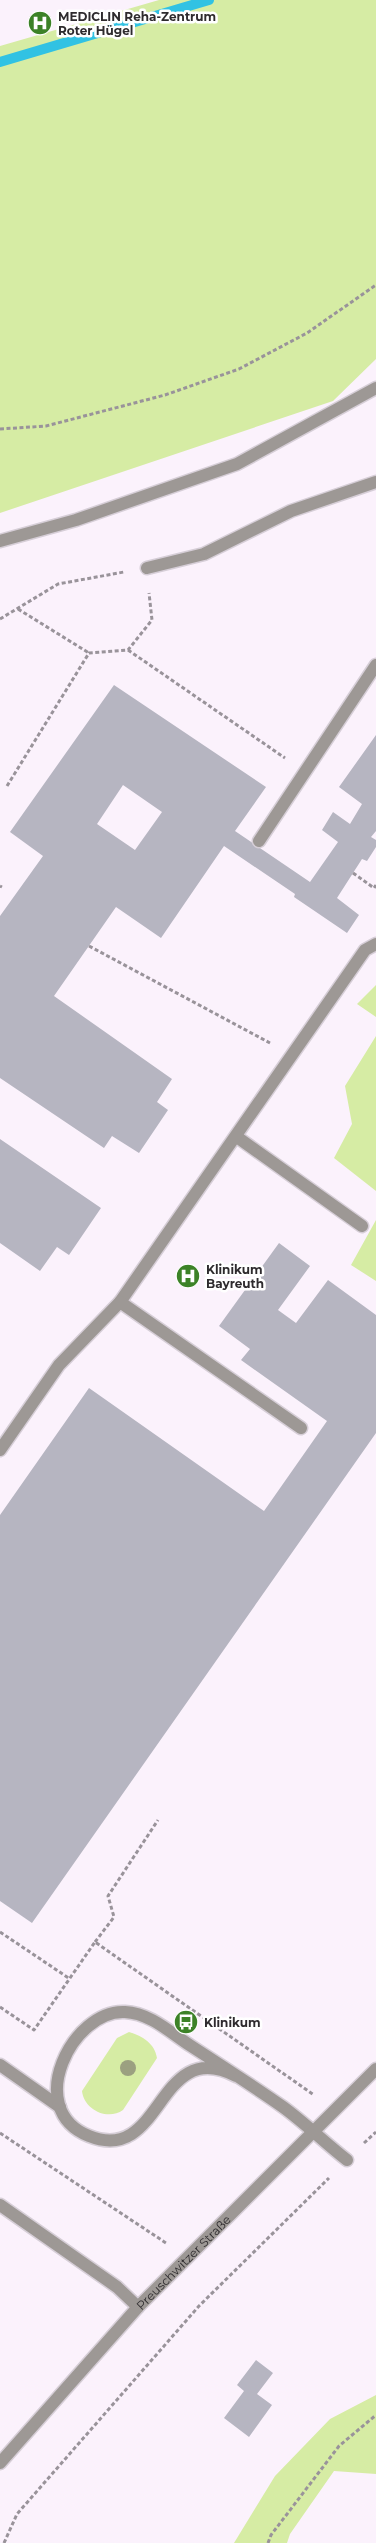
<svg xmlns="http://www.w3.org/2000/svg" width="376" height="2543" viewBox="0 0 376 2543" font-family="Montserrat,sans-serif">
<style>
.green{fill:#d6eca4}
.lines{fill:none;stroke-linecap:round;stroke-linejoin:round}
.stream{stroke:#31c2e3;stroke-width:10}
.building{fill:#b6b5c1;fill-rule:evenodd}
.minor-casing{stroke:#d6ced7;stroke-width:15}
.path{stroke:#99939a;stroke-width:3;stroke-dasharray:4 2.5;stroke-linecap:butt}
.minor{stroke:#9d9895;stroke-width:12}
.tree{fill:#9ba080}
.labels{text-anchor:middle;dominant-baseline:central;stroke-width:5;stroke-linejoin:round;paint-order:stroke}
.poi-label{font-size:12px;font-weight:bold;fill:#2e2b2e;stroke:#fff;text-anchor:start}
.street-label{font-size:12px;fill:#2e2b2e;stroke:#fff}
</style>
<rect width="100%" height="100%" fill="#fbf2fc"/>
<!-- green -->
<path class="green" d="M159,0H376V359L333,401L0,513V46Z
M376,985V1017L357,1004Z
M376,1036V1191L334,1158L352,1124L345,1086Z
M376,1220V1281L351,1265Z
M129,2032C143,2036 155,2044 157,2058L123,2110C108,2121 84,2110 82,2091L117,2038Z
M376,2395V2474L334,2471L290,2534L287,2543H234L275,2476L330,2419Z"/>
<g class="lines">
<!-- stream -->
<path class="stream" d="M0,62L209,0"/>
</g>
<!-- building -->
<path class="building" d="M114,685L266,787L235,831L310,882L338,842L322,830L333,812L350,824L362,804L339,787L376,735V831L371,837L376,840V847L367,861L362,859L337,898L359,915L347,933L294,897L295,894L224,846L161,938L116,907L54,996L172,1079L157,1102L168,1110L139,1153L112,1136L104,1148L0,1078V916L43,856L10,832ZM123,785L162,812L135,850L97,824Z
M0,1139L101,1208L69,1255L57,1247L40,1271L0,1243Z
M279,1243L310,1266L278,1310L296,1323L328,1280L376,1315V1433L32,1923L0,1901V1515L89,1388L264,1511L327,1421L241,1360L250,1349L219,1326Z
M256,2360L273,2373L257,2394L272,2405L249,2437L224,2418L244,2391L237,2385Z"/>
<g class="lines">
<!-- minor casing -->
<g class="minor-casing">
<g id="minor">
<path d="M0,541L76,520L237,464L376,388"/>
<path d="M147,568L204,554L291,511L376,482"/>
<path d="M259,841L376,665"/>
<path d="M237,1137L362,1226"/>
<path d="M120,1302L365,950L376,944"/>
<path d="M0,1450L59,1365L120,1302L301,1428"/>
<path d="M0,2065L60,2107"/>
<path d="M236,2076C156,2035 164,2166 89,2136C22,2109 73,2009 125,2012C150,2013 171,2033 191,2046C222,2066 253,2086 283,2107C305,2123 325,2143 347,2160"/>
<path d="M0,2205L117,2287L138,2307"/>
<path id="s1" d="M0,2463L138,2307L376,2069"/>
</g>
</g>
<!-- path -->
<path class="path" d="M0,429L46,426L165,395L239,369L307,333L376,285
M18,609L89,653
M0,619L58,584L124,572
M128,650L285,758
M7,786L89,653L128,650L152,620L149,593
M353,873L374,888L376,885
M0,886L2,887
M89,946L270,1043
M0,1932L70,1979
M95,1942L114,1917L108,1896L158,1820
M0,2007L34,2030L95,1942L314,2095
M0,2133L166,2243
M364,2143L376,2132
M4,2543L17,2514L199,2306L329,2178
M268,2543L271,2535L339,2446L376,2415"/>
<!-- minor -->
<use href="#minor" class="minor"/>
</g>
<!-- trees -->
<circle class="tree" cx="128" cy="2068" r="8"/>
<!-- icons -->
<defs>
<g id="hospital-disc" transform="scale(1.25)"><circle r="9.5" fill="#3c8227" stroke="#fff"/><path d="M-5-5h3v3.5h4V-5h3V5h-3V1.5h-4V5h-3Z" fill="#fff"/></g>
<g id="bus-disc" transform="scale(1.25)"><circle r="9.5" fill="#3c8227" stroke="#fff"/><path d="M-5-6H5V4H4V6H2V4H-2V6H-4V4H-5ZM-3.5-4V0h7V-4ZM-3.5 1.2v1.5H-2V1.2ZM2 1.2v1.5H3.5V1.2Z" fill="#fff"/></g>
</defs>
<g fill-rule="evenodd">
<use href="#hospital-disc" x="40" y="23"/>
<use href="#hospital-disc" x="188" y="1276"/>
<use href="#bus-disc" x="186" y="2022"/>
</g>
<g class="labels">
<!-- poi labels -->
<g class="poi-label">
<text x="58" y="16">MEDICLIN Reha-Zentrum<tspan x="58" dy="14">Roter Hügel</tspan></text>
<text x="206" y="1269">Klinikum<tspan x="206" dy="14">Bayreuth</tspan></text>
<text x="204" y="2022">Klinikum</text>
</g>
<!-- street labels -->
<g class="street-label">
<text stroke="none"><textPath href="#s1" startOffset="272">Preuschwitzer Straße</textPath></text>
</g>
</g>
</svg>
